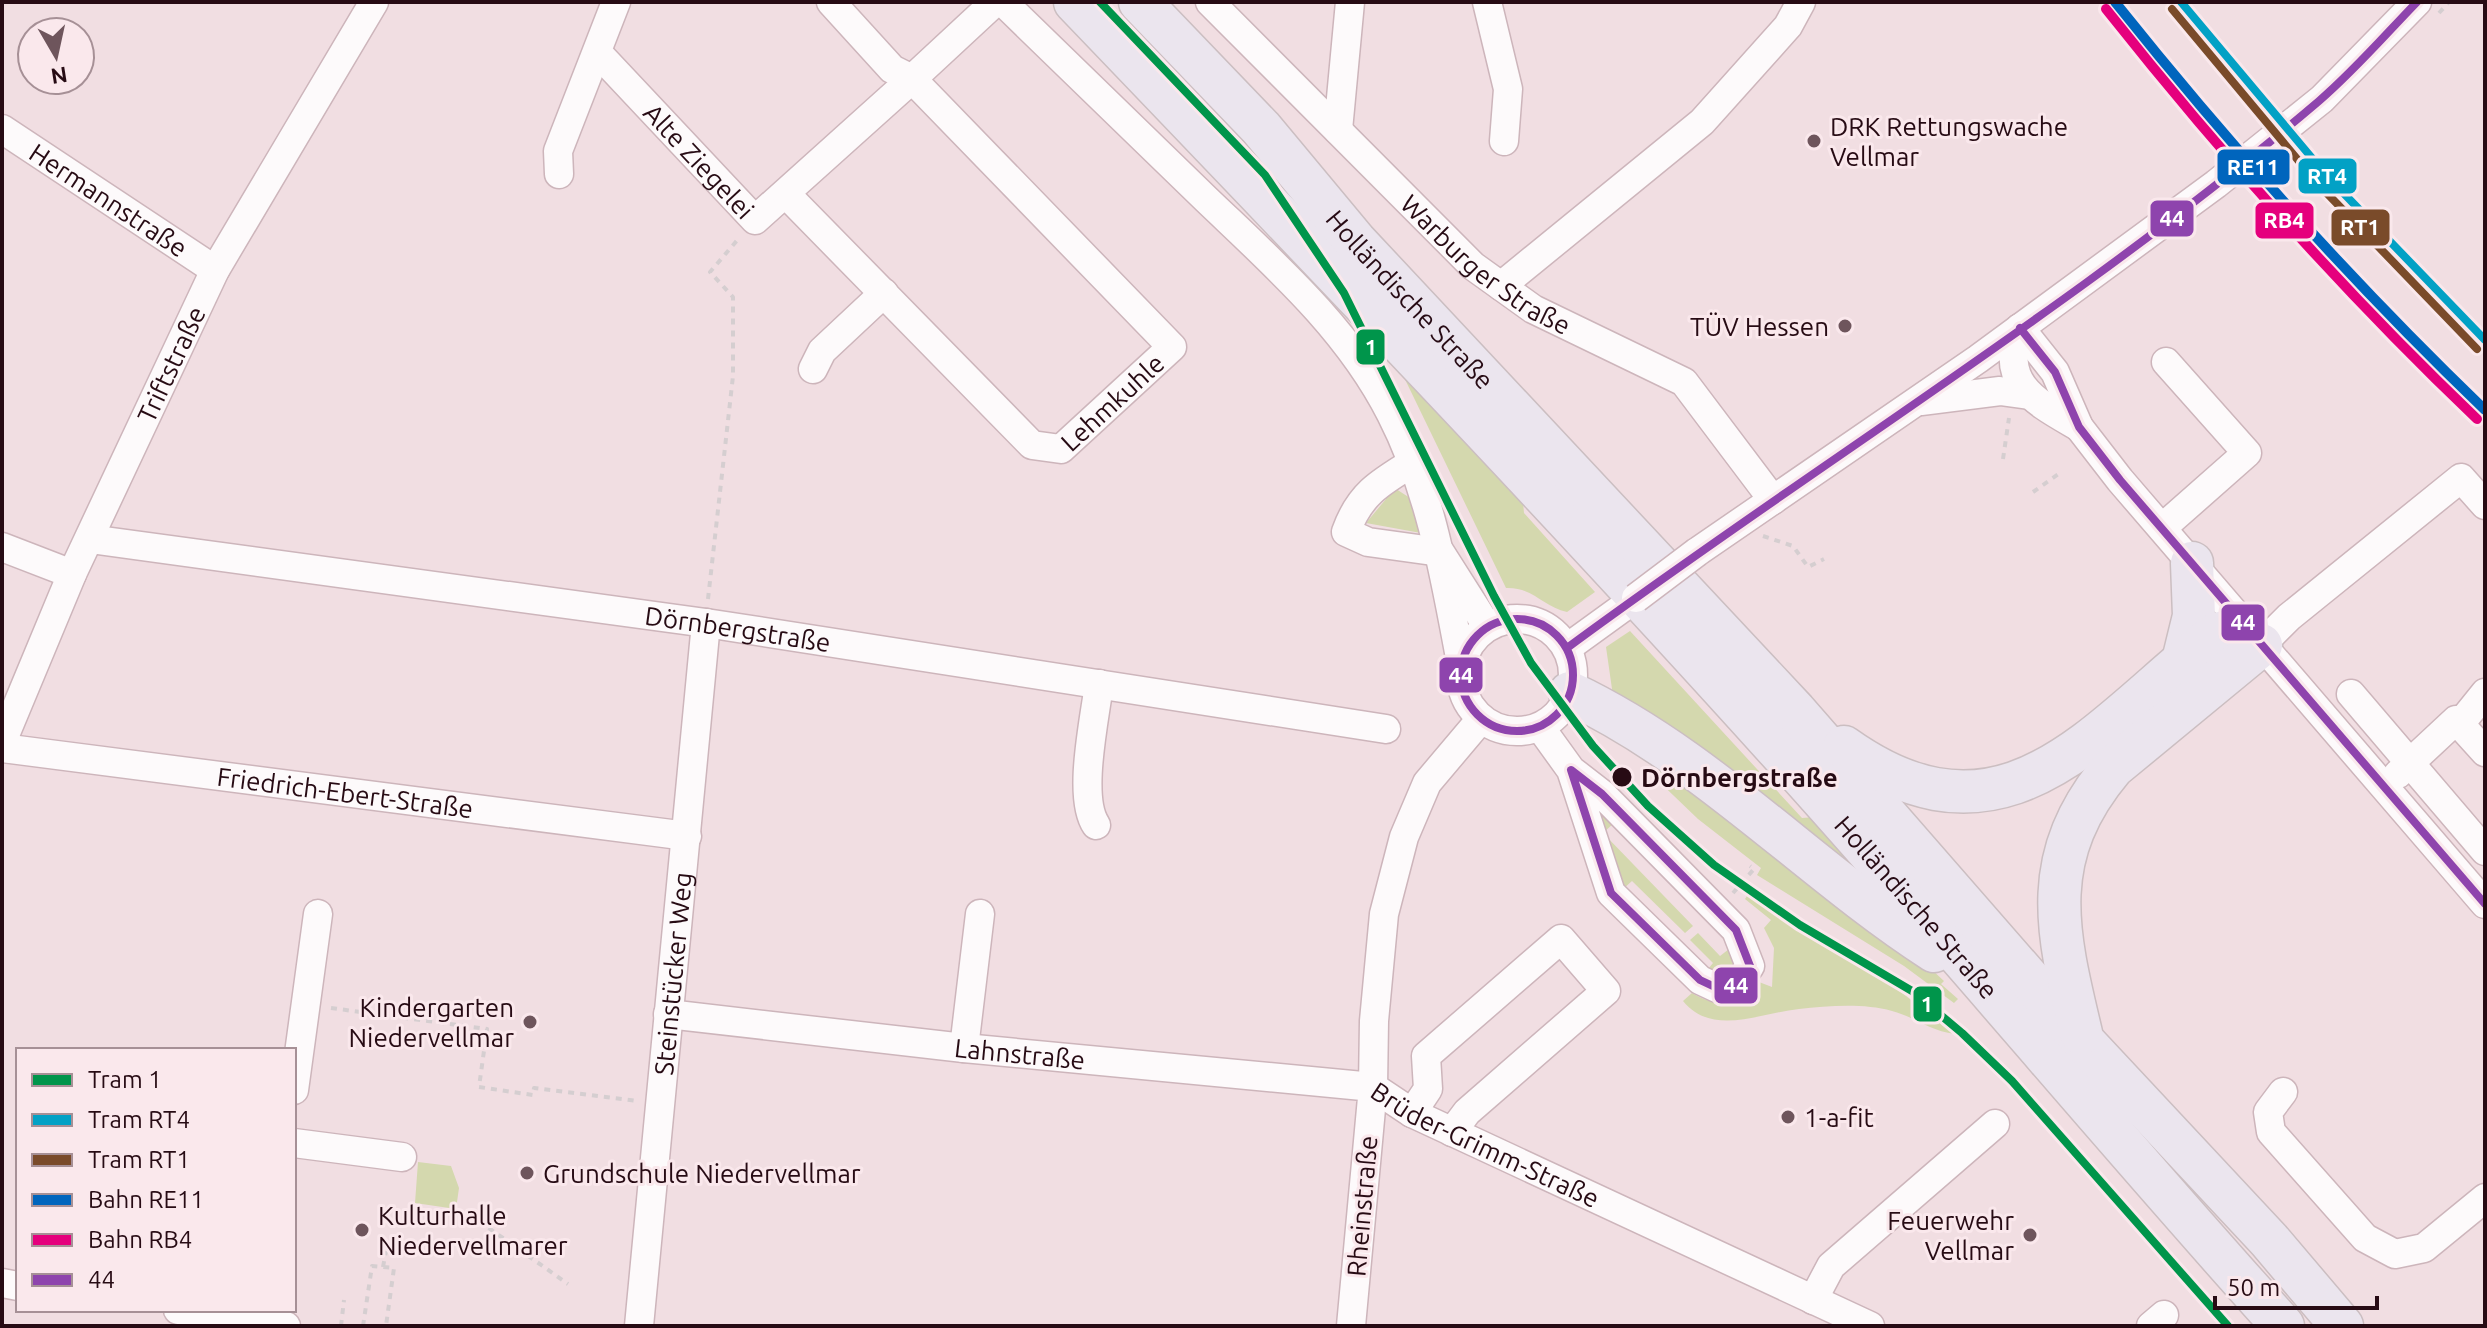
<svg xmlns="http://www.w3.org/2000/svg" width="2487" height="1328" viewBox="0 0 2487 1328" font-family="Ubuntu,sans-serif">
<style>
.green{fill:#d4d8ae}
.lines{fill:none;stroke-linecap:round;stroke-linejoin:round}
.minor-casing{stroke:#cdb5bb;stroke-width:31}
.highway-casing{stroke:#cbbec1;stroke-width:45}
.path{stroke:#d5ced0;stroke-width:4;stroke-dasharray:6 6;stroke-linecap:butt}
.minor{stroke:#fdfafb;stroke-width:28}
.highway{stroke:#ebe5ee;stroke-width:42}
.minor-bridge-casing{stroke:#cdb5bb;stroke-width:31;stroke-linecap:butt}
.minor-bridge{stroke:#fdfafb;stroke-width:28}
.bus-1-casing{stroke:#fae8ec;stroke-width:14}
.bus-1{stroke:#8e44ad;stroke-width:8}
.rail-1-casing{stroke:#fae8ec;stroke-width:16}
.rail-2-casing{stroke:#fae8ec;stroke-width:16}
.rail-1{stroke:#0065bd;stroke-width:10}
.rail-2{stroke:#e5007d;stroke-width:10}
.tram-1-casing{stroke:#fae8ec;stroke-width:14}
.tram-2-casing{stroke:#fae8ec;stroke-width:14}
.tram-3-casing{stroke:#fae8ec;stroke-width:14}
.tram-1{stroke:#00954b;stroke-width:8}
.tram-2{stroke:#02a1c5;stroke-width:8}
.tram-3{stroke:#7a4b2a;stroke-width:8}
.poi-dot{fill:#6e555c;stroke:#fae8ec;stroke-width:3}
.stop-dot{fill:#270b14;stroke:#fae8ec;stroke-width:3}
.labels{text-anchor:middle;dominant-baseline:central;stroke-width:6;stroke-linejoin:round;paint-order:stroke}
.poi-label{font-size:26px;fill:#270b14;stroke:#fae8ec;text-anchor:start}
.street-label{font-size:26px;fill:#270b14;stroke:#fae8ec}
.stop-label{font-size:26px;font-weight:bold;fill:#270b14;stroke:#fae8ec;text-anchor:start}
.line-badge{stroke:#fae8ec;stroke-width:3}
.badge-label{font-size:22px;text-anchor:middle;font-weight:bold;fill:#fff}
</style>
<rect width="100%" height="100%" fill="#f1dee2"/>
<!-- green -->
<path class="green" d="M1400,369L1523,502L1524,513L1595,592L1567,612C1543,607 1533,587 1506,588Z
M1393,487L1410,498L1421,533L1366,523L1386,499L1384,488Z
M1630,631L1802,818L1815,817L1883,892L1613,696L1606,647Z
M1665,758L1904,944L1944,981L1941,984L1958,999L1954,1003L1904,966L1757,875L1761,868L1698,819L1649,772Z
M1596,807L1614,823L1603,833L1693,926L1685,933L1632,881L1622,890L1593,810Z
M1747,896L1897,989L1955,1034C1930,1031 1915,1017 1892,1011C1863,1003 1828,1006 1799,1009C1760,1013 1712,1037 1683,1001L1692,993C1717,1008 1741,1007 1759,982L1772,987L1774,948L1764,928L1771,920L1745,899Z
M1698,933L1720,956L1733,946L1737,956L1732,976L1704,974L1713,963L1690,940Z
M418,1162L451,1166L459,1188L456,1209L415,1203Z"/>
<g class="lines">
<!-- minor casing -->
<g class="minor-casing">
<g id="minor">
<path d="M1003,2C1071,68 1139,134 1207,200C1275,265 1348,329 1391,414C1431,492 1445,578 1461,663"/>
<path id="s1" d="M1210,2L1473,266L1533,309L1684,382L1773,500"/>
<path d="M1487,2L1508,89L1504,141"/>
<path id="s2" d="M598,53L755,220L912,79L892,69L831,2"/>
<path id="s3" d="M2,129L215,270"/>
<path d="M1338,130L1350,2"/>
<path d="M559,174L558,151L616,2"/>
<path id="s4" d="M786,194L1032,445L1061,449L1172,347L912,79L995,2"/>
<path d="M1501,286L1702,122L1788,26L1801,2"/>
<path d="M2020,328L2055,372L2079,427L2120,480L2485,904"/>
<path d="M2020,328C1998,384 2036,402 2079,427"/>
<path d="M813,369L822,351L884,293"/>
<path d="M1921,401L2000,391L2029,395"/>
<path d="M1412,463C1379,483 1359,495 1346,532L1368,542L1440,552L1487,626"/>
<path d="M2162,528L2247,453L2166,362"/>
<path id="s5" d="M90,539L706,623L1386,729"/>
<path d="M2,547L72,574"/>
<path d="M1697,552L1978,359L2216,184L2322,99L2417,2"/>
<circle cx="1517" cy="675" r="56"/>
<path d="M2261,645L2289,617L2461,478L2485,505"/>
<path d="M1567,648L1636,598"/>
<path d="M2351,694L2485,851"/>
<path id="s6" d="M1481,719L1427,783L1404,837L1384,914L1374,1021L1373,1087L1412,1113L1870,1326"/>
<path d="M2460,724L2485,693"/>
<path d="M1540,727L1571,770L1602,794L1736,930L1750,966L1736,986L1717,988L1700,980L1611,893L1571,770"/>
<path id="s7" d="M2,742L72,574L215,270L374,2"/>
<path id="s8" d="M2,748L687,836"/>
<path d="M2398,774L2456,720L2485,752"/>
<path d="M1096,825C1077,797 1095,718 1099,684"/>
<path id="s9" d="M668,1014L964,1048L1373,1087L1351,1326"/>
<path d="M964,1048L980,914"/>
<path d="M294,1090L318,914"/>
<path d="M2283,1092L2268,1112L2271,1132L2365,1238L2395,1254L2424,1248L2485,1198"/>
<path d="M1412,1113L1428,1089L1426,1056L1561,939L1606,991L1467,1112L1452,1132"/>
<path d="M294,1143L402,1157"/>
<path d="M2,1283L18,1286"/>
<path d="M1813,1300L1831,1266L1995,1124"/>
<path d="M178,1310L286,1326"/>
<path id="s10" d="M639,1326L706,623"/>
<path d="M2151,1326L2164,1315"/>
</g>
</g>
<!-- highway casing -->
<g class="highway-casing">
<g id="highway">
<path id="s11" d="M1075,2C1312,249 1549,496 1778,750C1950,940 2112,1137 2283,1326"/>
<path id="s12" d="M1140,2L1261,128L1355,241L1795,711L2083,1041L2269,1240L2342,1326"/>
<path d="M2183,661L2194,616L2192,563"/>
<path d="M1570,693C1706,757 1809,870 1934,951"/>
<path d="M1844,747C2006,862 2095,729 2216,634L2247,627"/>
<path d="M2081,1033C2056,929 2038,856 2113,767L2261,645"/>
</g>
</g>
<!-- path -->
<path class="path" d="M2439,13L2449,2
M2003,459L2009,418
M2033,492L2060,473
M1763,536L1793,546L1808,567L1824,559
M708,599L733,376V297L710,272L740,237
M1733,893L1754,869L1750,866
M331,1008L487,1029L479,1087L533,1095L534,1088L638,1101
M469,1214L568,1284
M383,1267L386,1251
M341,1326L344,1300
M363,1326L372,1266L394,1268L386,1326"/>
<!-- minor -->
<use href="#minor" class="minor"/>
<!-- highway -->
<use href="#highway" class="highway"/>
<!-- minor-bridge casing -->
<g class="minor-bridge-casing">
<path id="minor-bridge" d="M1636,598L1697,552"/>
</g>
<!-- minor-bridge -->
<use href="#minor-bridge" class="minor-bridge"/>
<!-- bus-1 casing -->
<g class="bus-1-casing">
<path id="bus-1" d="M2020,328L2055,372L2079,427L2120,480L2485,904
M1461 675a56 56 0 1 1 112 0a56 56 0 1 1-112 0Z
M1567,648C1816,464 2084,301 2319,101C2354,71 2385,35 2417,2
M1571,770L1602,794L1736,930L1750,966L1736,986L1717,988L1700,980L1611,893Z"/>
</g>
<!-- bus-1 -->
<use href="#bus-1" class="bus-1"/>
<!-- rail-1 casing -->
<g class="rail-1-casing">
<path id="rail-1" d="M2115,2C2230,146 2352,282 2485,410"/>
</g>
<!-- rail-2 casing -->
<g class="rail-2-casing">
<path id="rail-2" d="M2106,9C2221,154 2343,291 2477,419"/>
</g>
<!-- rail-1 -->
<use href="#rail-1" class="rail-1"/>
<!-- rail-2 -->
<use href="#rail-2" class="rail-2"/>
<!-- tram-1 casing -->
<g class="tram-1-casing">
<path id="tram-1" d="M1100,2L1265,175L1344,293L1494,596L1531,663L1593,746L1648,806L1714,865L1800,925L1912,991L1962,1033L2012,1081L2228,1326"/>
</g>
<!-- tram-2 casing -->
<g class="tram-2-casing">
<path id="tram-2" d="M2181,2L2327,176L2485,340"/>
</g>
<!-- tram-3 casing -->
<g class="tram-3-casing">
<path id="tram-3" d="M2172,9L2318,184L2477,349"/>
</g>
<!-- tram-1 -->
<use href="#tram-1" class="tram-1"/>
<!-- tram-2 -->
<use href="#tram-2" class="tram-2"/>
<!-- tram-3 -->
<use href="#tram-3" class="tram-3"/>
</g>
<!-- markers -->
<g class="poi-dot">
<circle cx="1814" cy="141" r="8"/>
<circle cx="1845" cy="326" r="8"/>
<circle cx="530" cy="1022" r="8"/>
<circle cx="1788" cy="1117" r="8"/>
<circle cx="527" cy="1173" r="8"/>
<circle cx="362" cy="1230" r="8"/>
<circle cx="2030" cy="1235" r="8"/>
</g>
<circle class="stop-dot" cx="1622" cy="777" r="11"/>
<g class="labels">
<!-- poi labels -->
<g class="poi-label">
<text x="1830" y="126">DRK Rettungswache<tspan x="1830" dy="30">Vellmar</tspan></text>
<text x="1829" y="326" text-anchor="end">TÜV Hessen</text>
<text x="514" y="1007" text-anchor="end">Kindergarten<tspan x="514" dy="30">Niedervellmar</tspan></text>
<text x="1804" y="1117">1-a-fit</text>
<text x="543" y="1173">Grundschule Niedervellmar</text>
<text x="378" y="1215">Kulturhalle<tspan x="378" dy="30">Niedervellmarer</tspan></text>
<text x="2014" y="1220" text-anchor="end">Feuerwehr<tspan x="2014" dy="30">Vellmar</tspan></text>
</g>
<!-- street labels -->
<g class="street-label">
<text stroke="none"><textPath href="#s2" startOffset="148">Alte Ziegelei</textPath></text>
<text stroke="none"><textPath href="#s3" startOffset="128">Hermannstraße</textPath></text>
<text stroke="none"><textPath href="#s1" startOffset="382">Warburger Straße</textPath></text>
<text stroke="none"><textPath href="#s12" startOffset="402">Holländische Straße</textPath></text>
<text stroke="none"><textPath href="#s7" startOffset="414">Triftstraße</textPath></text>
<text stroke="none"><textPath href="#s4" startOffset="450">Lehmkuhle</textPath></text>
<text stroke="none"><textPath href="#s5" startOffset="654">Dörnbergstraße</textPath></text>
<text stroke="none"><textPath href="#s8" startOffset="346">Friedrich-Ebert-Straße</textPath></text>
<text stroke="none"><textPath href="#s11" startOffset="1236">Holländische Straße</textPath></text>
<text stroke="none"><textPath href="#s10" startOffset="354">Steinstücker Weg</textPath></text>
<text stroke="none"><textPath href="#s9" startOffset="354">Lahnstraße</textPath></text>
<text stroke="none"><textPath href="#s6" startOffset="522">Brüder-Grimm-Straße</textPath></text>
<text transform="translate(1362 1206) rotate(-85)">Rheinstraße</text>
</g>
<!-- stop labels -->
<g class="stop-label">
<text x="1641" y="777">Dörnbergstraße</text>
</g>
</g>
<g class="line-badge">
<rect x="2216" y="148" width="75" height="38" rx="8" fill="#0065bd"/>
<rect x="2297" y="157" width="61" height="38" rx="8" fill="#02a1c5"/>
<rect x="2149" y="199" width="46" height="39" rx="8" fill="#8e44ad"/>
<rect x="2254" y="201" width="61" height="39" rx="8" fill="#e5007d"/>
<rect x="2330" y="208" width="61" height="39" rx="8" fill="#7a4b2a"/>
<rect x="1355" y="328" width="31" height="38" rx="8" fill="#00954b"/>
<rect x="2220" y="603" width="46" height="39" rx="8" fill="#8e44ad"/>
<rect x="1438" y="656" width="46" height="38" rx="8" fill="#8e44ad"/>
<rect x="1713" y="966" width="46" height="39" rx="8" fill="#8e44ad"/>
<rect x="1912" y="985" width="31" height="38" rx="8" fill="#00954b"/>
</g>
<g class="badge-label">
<text x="2253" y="175">RE11</text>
<text x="2327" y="184">RT4</text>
<text x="2172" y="226">44</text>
<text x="2284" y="228">RB4</text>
<text x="2360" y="235">RT1</text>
<text x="1371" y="355">1</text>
<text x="2243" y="630">44</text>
<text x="1461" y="683">44</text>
<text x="1736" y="993">44</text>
<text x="1927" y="1012">1</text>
</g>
<!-- border -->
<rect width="2487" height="1328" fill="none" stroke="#270b14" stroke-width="8"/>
<!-- legend -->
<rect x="16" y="1048" width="280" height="264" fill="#fae8ec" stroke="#a69096" stroke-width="2"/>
<rect x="32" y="1074" width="40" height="12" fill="#00954b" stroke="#a69096" stroke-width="2"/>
<text x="88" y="1088" font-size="24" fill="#270b14">Tram 1</text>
<rect x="32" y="1114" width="40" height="12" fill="#02a1c5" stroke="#a69096" stroke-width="2"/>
<text x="88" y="1128" font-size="24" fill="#270b14">Tram RT4</text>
<rect x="32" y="1154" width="40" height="12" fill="#7a4b2a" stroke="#a69096" stroke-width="2"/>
<text x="88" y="1168" font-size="24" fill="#270b14">Tram RT1</text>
<rect x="32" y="1194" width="40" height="12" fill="#0065bd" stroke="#a69096" stroke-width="2"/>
<text x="88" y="1208" font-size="24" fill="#270b14">Bahn RE11</text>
<rect x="32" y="1234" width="40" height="12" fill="#e5007d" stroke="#a69096" stroke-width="2"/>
<text x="88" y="1248" font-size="24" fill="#270b14">Bahn RB4</text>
<rect x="32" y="1274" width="40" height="12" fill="#8e44ad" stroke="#a69096" stroke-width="2"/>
<text x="88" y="1288" font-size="24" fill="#270b14">44</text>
<!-- north arrow -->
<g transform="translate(56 56) rotate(171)"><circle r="38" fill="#fae8ec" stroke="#a69096" stroke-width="2"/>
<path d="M0-6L14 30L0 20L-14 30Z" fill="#6e555c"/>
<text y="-12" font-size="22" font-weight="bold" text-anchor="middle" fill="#270b14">N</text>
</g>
<!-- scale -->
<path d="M2215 1296v12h162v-12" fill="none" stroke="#270b14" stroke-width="4"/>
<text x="2227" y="1296" font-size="24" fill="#270b14" stroke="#fae8ec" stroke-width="6" paint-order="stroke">50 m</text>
</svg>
